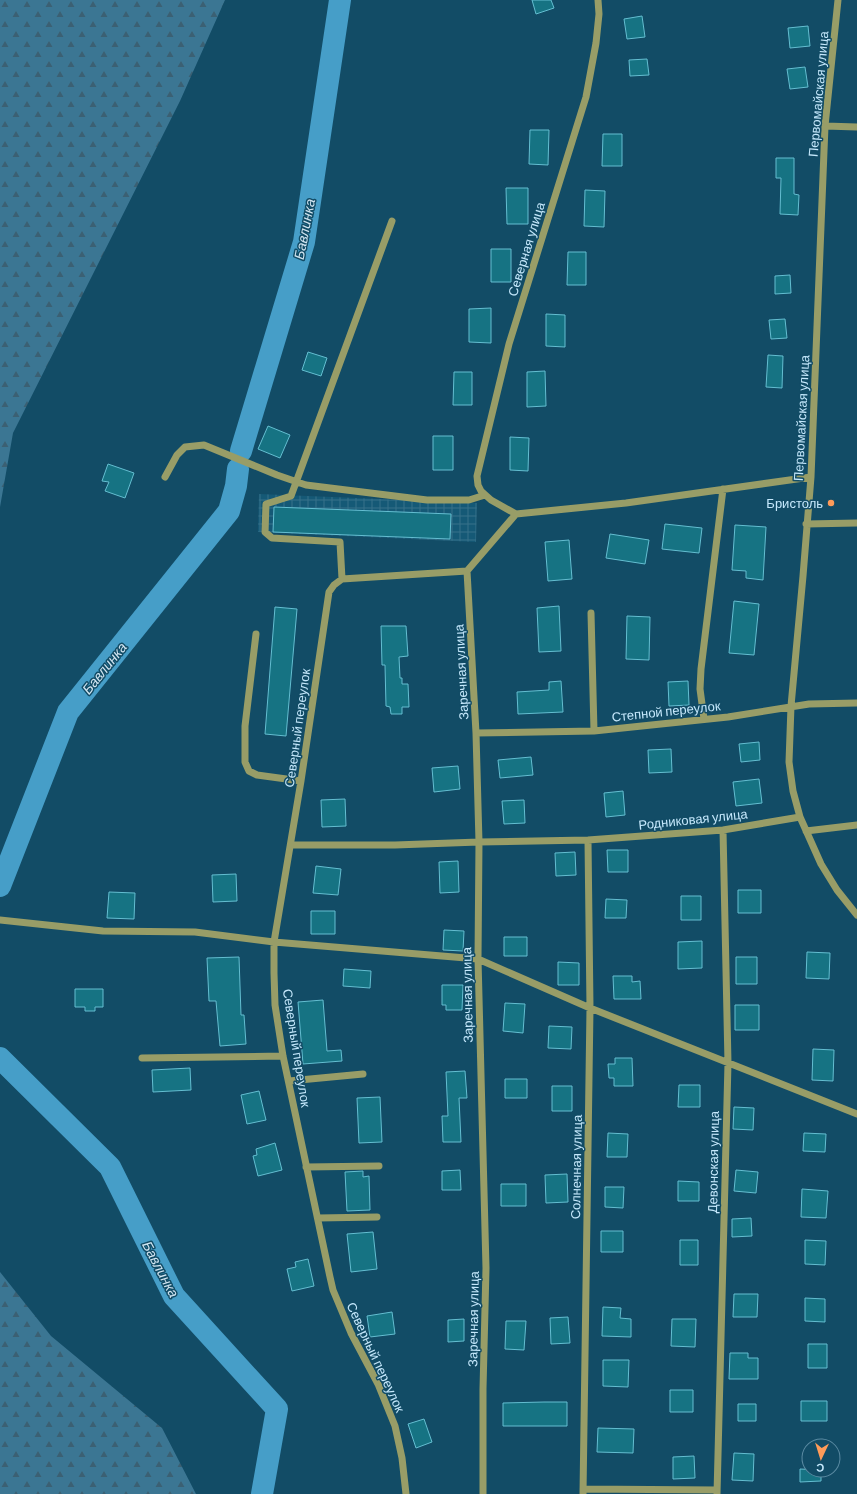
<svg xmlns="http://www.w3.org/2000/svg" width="857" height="1494" viewBox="0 0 857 1494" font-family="Barlow,sans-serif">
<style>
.industrial{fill:url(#industrial-grid)}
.forest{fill:url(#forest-firs)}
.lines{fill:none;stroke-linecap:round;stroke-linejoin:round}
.river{stroke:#469ec8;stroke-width:22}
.building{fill:#167383;stroke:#64bed1}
.minor{stroke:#989d67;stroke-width:7}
.poi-dot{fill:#fe9b59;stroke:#124c66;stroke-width:1.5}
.labels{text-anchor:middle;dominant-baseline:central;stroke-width:3;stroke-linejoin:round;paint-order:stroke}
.street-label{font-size:13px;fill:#c5e8fc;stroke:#124c66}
.poi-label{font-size:13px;fill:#c5e8fc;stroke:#124c66;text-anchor:end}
.water-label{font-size:14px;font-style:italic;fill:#d2e6f2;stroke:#124c66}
</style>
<defs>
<pattern id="industrial-grid" width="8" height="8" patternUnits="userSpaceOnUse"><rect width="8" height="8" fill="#155976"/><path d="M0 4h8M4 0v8" fill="none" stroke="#36718a"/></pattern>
<pattern id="forest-firs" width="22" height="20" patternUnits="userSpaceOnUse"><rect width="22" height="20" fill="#3b7693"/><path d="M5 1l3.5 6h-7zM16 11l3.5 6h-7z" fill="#3b6073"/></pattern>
</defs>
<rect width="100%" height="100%" fill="#124c66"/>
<!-- industrial -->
<path class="industrial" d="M259,494L477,503L476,542L258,532Z"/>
<!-- forest -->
<path class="forest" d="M0,0H225L180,101L13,433L0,507Z
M0,1272L51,1336L162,1428L196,1494H0Z"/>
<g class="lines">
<!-- river -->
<path class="river" d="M241,451L304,242L340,0
M0,886L68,712L229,511L236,486L238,469
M0,1058L110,1167L174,1296L277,1409L262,1494"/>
</g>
<!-- building -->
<path class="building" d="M532,0H551L554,8L536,14Z
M642,16L645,37L627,39L624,19Z
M808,26L810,46L790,48L788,28Z
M647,59L649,75L630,76L629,60Z
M805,67L808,87L790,89L787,69Z
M530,130H549L548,165L529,164Z
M603,134H622V166H602Z
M776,158H794V194L799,195L798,215L780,214L781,178H776Z
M506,188H528V224H507Z
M585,190L605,191L604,227L584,226Z
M491,249H511V282H491Z
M568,252H586V285H567Z
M790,275L791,293L775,294V276Z
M491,308V343L469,342V309Z
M546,314L565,315V347L546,346Z
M785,319L787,338L771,339L769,320Z
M308,352L327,358L321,376L302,370Z
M768,355L783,356L782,388L766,387Z
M545,371L546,406L527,407V372Z
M454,372H472V405H453Z
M268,426L290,435L280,458L258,449Z
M433,436H453V470H433Z
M510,437L529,438L528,471L510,470Z
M108,464L134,473L125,498L105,491L109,482L102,481Z
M274,507L451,514L450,539L273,532Z
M665,524L702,528L699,553L662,549Z
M735,525L766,527L763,580L746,578V571L732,570Z
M610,534L649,540L645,564L606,558Z
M569,540L572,579L548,581L545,542Z
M734,601L759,604L754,655L729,653Z
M559,606L561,651L539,652L537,608Z
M275,607L297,609L286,736L265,734Z
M627,616L650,617L649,660L626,659Z
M381,626H406L408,656L399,657L400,678H402V684H408L409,707H402V714H391L390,707L386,706L385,665H382Z
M561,681L563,712L518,714L517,692L549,690V682Z
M688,681L689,705L669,706L668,682Z
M759,742L760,760L741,762L739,744Z
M671,749L672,772L649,773L648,750Z
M531,757L533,775L500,778L498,760Z
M458,766L460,789L434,792L432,768Z
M759,779L762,803L736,806L733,782Z
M623,791L625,815L606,817L604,793Z
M345,799L346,826L322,827L321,800Z
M524,800L525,823L504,824L502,801Z
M607,850H628V872H608Z
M575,852L576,875L556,876L555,853Z
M458,861L459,892L440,893L439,862Z
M316,866L341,869L338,895L313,893Z
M236,874L237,901L213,902L212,875Z
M738,890H761V913H738Z
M109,892L135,893L134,919L107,918Z
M681,896H701V920H681Z
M606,899L627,900L626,918H605Z
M311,911H335V934H311Z
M444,930L464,931L463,951L443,950Z
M504,937H527V956H504Z
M702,941V968L678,969V942Z
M807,952L830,953L829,979L806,978Z
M239,957L241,1015H244L246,1044L220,1046L216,1001H209L207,958Z
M736,957H757V984H736Z
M558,962L579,963V985H558Z
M344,969L371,971L370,988L343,986Z
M613,976H632V982L640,981L641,999H614Z
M442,985H463L462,1010H446V1005H442Z
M75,989H103V1007H95V1011H85V1007H75Z
M323,1000L327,1051L341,1050L342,1061L303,1064L298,1002Z
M505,1003L525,1004L523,1033L503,1031Z
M735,1005H759V1030H735Z
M549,1026L572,1027L571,1049L548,1048Z
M813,1049L834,1050L833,1081L812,1080Z
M615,1058H632L633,1086H614V1078H609L608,1064H615Z
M190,1068L191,1090L153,1092L152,1070Z
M465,1071L467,1098H459L461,1142H443L442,1116H448L446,1072Z
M505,1079H527V1098H505Z
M679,1085H700V1107H678Z
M552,1086H572V1111H552Z
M259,1091L266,1120L247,1124L241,1095Z
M380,1097L382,1142L359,1143L357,1098Z
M734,1107L754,1108L753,1130L733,1129Z
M608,1133L628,1134L627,1157H607Z
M804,1133L826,1134L825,1152L803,1151Z
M275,1143L282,1170L258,1176L253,1156L257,1155L256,1149Z
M460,1170L461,1190H442V1171Z
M736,1170L758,1172L756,1193L734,1191Z
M363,1171V1177L369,1176L370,1210L347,1211L345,1172Z
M567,1174L568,1202L546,1203L545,1175Z
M678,1181L699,1182V1201H678Z
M501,1184H526V1206H501Z
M605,1187H624L623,1208L605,1207Z
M802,1189L828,1191L826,1218L801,1217Z
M751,1218L752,1236L732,1237V1219Z
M601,1231H623V1252H601Z
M373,1232L377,1269L351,1272L347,1234Z
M680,1240H698V1265H680Z
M805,1240L826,1241L825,1265L805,1264Z
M308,1259L314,1286L292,1291L287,1269L296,1267L295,1262Z
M734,1294H758L757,1317H733Z
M805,1298L825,1299V1322L805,1321Z
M603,1307L621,1308L620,1318L631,1319V1337L602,1336Z
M392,1312L395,1334L370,1337L367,1316Z
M568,1317L570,1343L551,1344L550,1318Z
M464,1319V1341L448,1342V1320Z
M672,1319H696L695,1347L671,1346Z
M506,1321H526L524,1350L505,1349Z
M808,1344H827V1368H808Z
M730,1353H748V1358H758V1379H729Z
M603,1360H629L628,1387L603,1386Z
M670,1390H693V1412H670Z
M801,1401H827V1421H801Z
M544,1402H567V1426H503V1403Z
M738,1404H756V1421H738Z
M424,1419L432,1442L416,1448L408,1424Z
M598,1428L634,1429L633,1453L597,1452Z
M734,1453L754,1454L753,1481L732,1480Z
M694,1456L695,1478L673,1479V1457Z
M800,1469L821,1470V1481L800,1482Z"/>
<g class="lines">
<!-- minor -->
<path class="minor" d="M598,0L599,14L596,43L586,97L509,344L477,476L478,485L481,491L491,500L516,514L626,503L811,477
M838,0L825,126L811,477L803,576L791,706L789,762L793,791L800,817L821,864L837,890L857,915
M825,126L857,127
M165,477L177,455L185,447L204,445L277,475L306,485L427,500H469L485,495
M806,524L857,523
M342,579L340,542L272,538L265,532L266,504L291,496L392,221
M591,613L594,731
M256,634L245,726V762L249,771L257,775L301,781
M704,719L700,689L701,669L723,489
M476,733L594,731L728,717L809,704L857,703
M806,831L857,825
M291,845H395L479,842L588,840L723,830L800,817
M0,920L103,931L195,932L274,942L478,959L590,1008L857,1114
M142,1058L283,1056
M289,1081L363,1074
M306,1167L379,1166
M318,1218L377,1217
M583,1489L717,1490
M406,1494L402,1458L395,1426L378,1384L351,1333L333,1290L330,1277L283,1056L275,1005L274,973V942L301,781L329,592L334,585L342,579L467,571
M483,1494V1389L486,1268L478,959L479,842L476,733L467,571L516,514
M583,1494L590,1008L588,840
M717,1494L728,1063L723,830"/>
</g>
<!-- markers -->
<circle class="poi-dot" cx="831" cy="503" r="4"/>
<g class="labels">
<!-- street labels -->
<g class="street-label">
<text transform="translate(818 94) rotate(-85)">Первомайская улица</text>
<text transform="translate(526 249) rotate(-73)">Северная улица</text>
<text transform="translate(801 418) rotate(-87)">Первомайская улица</text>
<text transform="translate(461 672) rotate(-93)">Заречная улица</text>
<text transform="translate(666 711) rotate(-6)">Степной переулок</text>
<text transform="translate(297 728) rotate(-82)">Северный переулок</text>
<text transform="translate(693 819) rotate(-6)">Родниковая улица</text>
<text transform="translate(467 995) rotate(-91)">Заречная улица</text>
<text transform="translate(297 1048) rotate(81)">Северный переулок</text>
<text transform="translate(713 1162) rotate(-89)">Девонская улица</text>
<text transform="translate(576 1167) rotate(-89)">Солнечная улица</text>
<text transform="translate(473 1319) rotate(-89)">Заречная улица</text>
<text transform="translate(376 1357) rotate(65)">Северный переулок</text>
</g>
<!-- poi labels -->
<g class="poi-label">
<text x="823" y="503">Бристоль</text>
</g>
<!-- water labels -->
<g class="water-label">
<text transform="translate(304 229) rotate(-79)">Бавлинка</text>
<text transform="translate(104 668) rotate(-51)">Бавлинка</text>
<text transform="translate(161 1269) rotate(62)">Бавлинка</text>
</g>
</g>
<!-- north arrow -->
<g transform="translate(821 1458) rotate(184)"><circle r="19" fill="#124c66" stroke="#5a8aa2"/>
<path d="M0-3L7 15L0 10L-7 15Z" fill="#fe9b59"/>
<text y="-6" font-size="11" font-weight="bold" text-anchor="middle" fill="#c5e8fc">С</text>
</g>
</svg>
